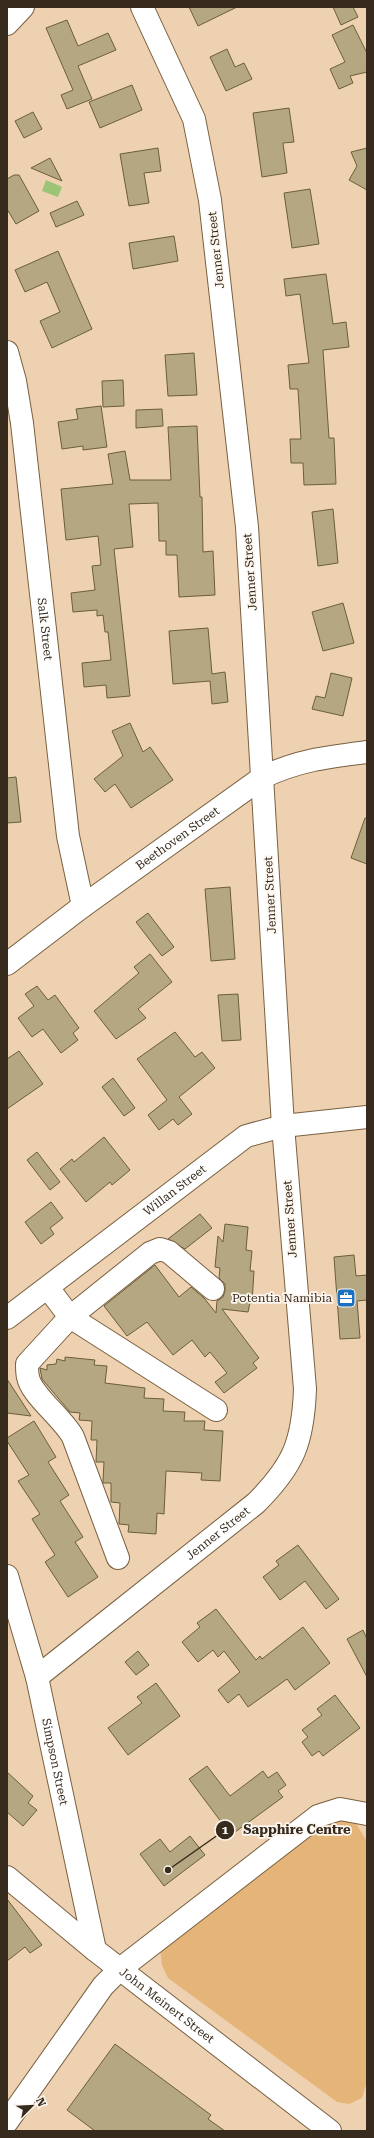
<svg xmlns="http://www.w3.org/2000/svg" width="374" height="2138" viewBox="0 0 374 2138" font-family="'Roboto Serif',serif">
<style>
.green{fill:#e5b478}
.water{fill:#9bc476}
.building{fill:#b5a781;stroke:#6b5e3a}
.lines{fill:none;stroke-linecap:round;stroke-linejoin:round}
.minor-casing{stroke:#796041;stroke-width:24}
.minor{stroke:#fff;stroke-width:22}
.labels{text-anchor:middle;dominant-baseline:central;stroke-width:3.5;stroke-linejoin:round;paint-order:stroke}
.street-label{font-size:12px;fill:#372b1e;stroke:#fdf7f0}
.poi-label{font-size:12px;fill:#372b1e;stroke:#fdf7f0;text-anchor:end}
.leader{fill:none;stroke:#372b1e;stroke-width:1.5}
.callout-dot{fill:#372b1e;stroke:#fdf7f0;stroke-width:1.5}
.mark-label{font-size:12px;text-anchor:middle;font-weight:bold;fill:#fff}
.callout-label{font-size:13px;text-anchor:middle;font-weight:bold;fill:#372b1e;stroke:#fdf7f0;stroke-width:3.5;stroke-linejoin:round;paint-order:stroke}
</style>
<rect width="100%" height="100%" fill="#eed1b0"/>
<!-- green -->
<path class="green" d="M341,1817L354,1820L366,1840L367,2081L362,2098L349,2104L337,2102L168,1978L162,1965L160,1948L324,1824Z"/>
<!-- water -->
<path class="water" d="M46,180L62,187L58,197L42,191Z"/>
<!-- building -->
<path class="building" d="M189,7H237L198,26Z
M333,7H353L358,17L341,25Z
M67,20L78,46L108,33L116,50L78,66L92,99L67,109L61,95L73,90L46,28Z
M353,25L367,53V72L350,76L353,83L339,89L330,69L345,62L332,35Z
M227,49L235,67L244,63L252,79L226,91L210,57Z
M132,85L142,110L100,128L89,102Z
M289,108L294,142L283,143L287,173L262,177L253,113Z
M33,112L42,129L24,138L15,121Z
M158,148L161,171L144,173L149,203L129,206L120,154Z
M367,148V190L349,180L357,166L351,152Z
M50,158L62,181L31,168Z
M14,175H19L39,211L16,224L7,209V179Z
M310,189L319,244L292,248L284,193Z
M77,201L84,215L56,227L50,213Z
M174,236L178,261L133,269L129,243Z
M58,251L92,329L52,348L40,321L60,312L47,282L25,292L15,270Z
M326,274L333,324L346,322L349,347L323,350L329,438H334L336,484L304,485L303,463H291L290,439H301L298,389H290L288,365L309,363L300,294L286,296L284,279Z
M194,353L197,395L168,396L165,355Z
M123,380L124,406L103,407L102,381Z
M101,406L107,447L83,450V446L62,449L58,422L78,419L76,409Z
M162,409L163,426L136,428V410Z
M197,426L200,497H202L203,552L213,551L215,595L179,597L177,555H166V541H159L158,503L129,504L133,547L114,549L130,696L107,698L106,685L84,687L82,663L111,660L108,632H105L103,615L97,616V610L73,612L71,593L95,590L92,566L101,565L98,536L66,540L61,489L113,484L108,454L125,451L130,480H171L168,427Z
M333,509L338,563L318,566L312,512Z
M343,603L354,643L323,651L312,612Z
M208,628L212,674L225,672L228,702L212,704L210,681L173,684L169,631Z
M331,673L352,678L343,716L312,709L316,696L325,698Z
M130,723L143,752L150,747L173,780L131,808L115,784L105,792L94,779L123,756L112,731Z
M16,777L21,822L7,823V778Z
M365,818H367V864L351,858Z
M230,887L235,959L211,961L205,889Z
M148,913L174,947L162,956L136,922Z
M150,954L172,982L138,1009L146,1018L116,1039L94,1011L139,973L134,967Z
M37,986L48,1000L55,995L79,1028L73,1033L78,1040L61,1053L43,1029L32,1037L18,1018L34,1006L25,994Z
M238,994L241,1040L222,1041L218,995Z
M175,1032L195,1057L202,1052L215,1068L179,1097L192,1114L178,1125L173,1119L159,1130L148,1115L167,1100L137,1059Z
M19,1051L43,1084L7,1109V1059Z
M113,1078L135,1108L124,1116L102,1087Z
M104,1137L130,1170L112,1185L110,1182L86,1202L60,1169L72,1159L74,1162Z
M37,1152L60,1182L50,1190L27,1160Z
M51,1202L63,1218L50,1228L54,1234L41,1244L25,1222Z
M200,1214L212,1228L185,1249L168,1239Z
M225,1224L248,1227L246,1250L252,1251L250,1271H254L252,1303H250L248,1312L222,1309L259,1358L253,1363L257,1368L224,1393L215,1382L227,1373L210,1352L205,1357L192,1340L173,1355L147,1322L127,1336L104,1306L155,1265L179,1297L191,1287L204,1298L216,1313L217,1301L223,1297L225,1291V1284L219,1278L220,1268L215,1267L218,1236L223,1242Z
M354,1255L356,1276L367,1275V1300L357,1301L360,1338L340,1339L334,1257Z
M65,1357L95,1360L94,1365L107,1366L105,1383L145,1388L144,1398L164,1399L163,1411L185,1412L184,1421H205L204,1430L223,1431L220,1481L201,1480L202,1473L166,1471L164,1514L157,1513L156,1534L128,1532L129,1525L119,1524L120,1503L111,1502V1483H103V1481L104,1462H96L97,1440H91L92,1421L79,1420L80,1413L70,1412L42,1379L40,1368L47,1370V1365L56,1364L57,1359L65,1361Z
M7,1379L31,1416L7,1413Z
M34,1421L56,1457L48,1462L69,1495L60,1501L83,1537L75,1542L98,1577L68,1597L45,1562L55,1555L32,1519L40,1514L18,1481L29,1475L7,1441V1438Z
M298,1545L339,1599L326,1609L305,1581L280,1600L263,1577L279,1565L276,1561Z
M216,1609L256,1660L260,1656L262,1659L303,1627L330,1663L295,1690L287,1679L248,1707L239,1694L228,1703L218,1690L240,1672L224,1651L218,1657L213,1650L198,1662L182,1642L200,1627L197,1623Z
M363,1630L367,1639V1677L347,1639Z
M138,1651L149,1665L136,1675L125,1662Z
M156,1683L180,1716L128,1755L108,1728L142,1703L137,1697Z
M335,1695L360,1728L323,1756L319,1751L312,1756L302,1742L308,1737L302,1730L322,1715L317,1709Z
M207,1766L230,1796L263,1771L268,1778L277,1772L286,1785L278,1791L283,1797L231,1835L189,1779Z
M7,1772L33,1796L28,1803L37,1810L23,1826L7,1812Z
M190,1836L205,1855L164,1886L140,1854L160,1839L170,1852Z
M7,1899L42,1945L30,1953L25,1947L7,1961Z
M115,2044L211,2115L208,2119L225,2131H95L67,2110Z"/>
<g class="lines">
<!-- minor casing -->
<g class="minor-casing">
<g id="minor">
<path d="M7,24L23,7"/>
<path id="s1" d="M7,352L15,381L22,423L68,836L83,906"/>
<path id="s2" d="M7,964L83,906L263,777C299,760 327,757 367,752"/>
<path d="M48,1288L70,1317L216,1410"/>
<path id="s3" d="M7,1318L246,1136L283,1126L367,1117"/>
<path d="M118,1558L73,1437C63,1418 31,1395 28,1377C27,1373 27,1368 27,1364L70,1317L150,1253L160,1249L169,1252L213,1289"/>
<path id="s4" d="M7,1576L37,1677L95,1950"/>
<path id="s5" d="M37,1677L256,1503C294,1465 303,1442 305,1389L283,1126L247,527L210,200L194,119L142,7"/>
<path id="s6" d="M7,1877L95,1950L330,2131"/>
<path d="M7,2122L103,1986L120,1969L318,1816L340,1809L367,1814"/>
</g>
</g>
<!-- minor -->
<use href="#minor" class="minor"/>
</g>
<!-- icons -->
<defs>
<g id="office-square" transform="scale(1)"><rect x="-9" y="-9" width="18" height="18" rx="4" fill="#1c71bf" stroke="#fdf7f0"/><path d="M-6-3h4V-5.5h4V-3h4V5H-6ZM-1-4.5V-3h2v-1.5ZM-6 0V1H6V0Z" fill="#fff"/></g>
</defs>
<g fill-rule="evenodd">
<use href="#office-square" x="346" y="1298"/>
</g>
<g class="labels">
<!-- street labels -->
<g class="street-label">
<text transform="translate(216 250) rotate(-96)">Jenner Street</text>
<text transform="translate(250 572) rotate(-94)">Jenner Street</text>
<text stroke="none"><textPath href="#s1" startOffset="280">Salk Street</textPath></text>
<text stroke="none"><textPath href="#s2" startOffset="212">Beethoven Street</textPath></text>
<text transform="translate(270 895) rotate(-93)">Jenner Street</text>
<text stroke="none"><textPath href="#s3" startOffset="211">Willan Street</textPath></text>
<text transform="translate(290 1219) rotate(-94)">Jenner Street</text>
<text stroke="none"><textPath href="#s5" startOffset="231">Jenner Street</textPath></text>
<text stroke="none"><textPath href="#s4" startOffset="192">Simpson Street</textPath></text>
<text stroke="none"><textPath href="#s6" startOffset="205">John Meinert Street</textPath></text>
</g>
<!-- poi labels -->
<g class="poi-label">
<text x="332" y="1298">Potentia Namibia</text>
</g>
</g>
<!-- callouts -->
<path class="leader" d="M168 1870L225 1830"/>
<g class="callout-dot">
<circle cx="168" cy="1870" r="4"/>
<circle cx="225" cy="1830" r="10"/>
</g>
<g class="mark-label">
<text x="225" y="1834">1</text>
</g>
<g class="callout-label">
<text x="297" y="1834">Sapphire Centre</text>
</g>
<!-- border -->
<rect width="374" height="2138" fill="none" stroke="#372b1e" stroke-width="16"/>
<!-- north arrow -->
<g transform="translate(32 2106) rotate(66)" stroke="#fdf7f0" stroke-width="3" paint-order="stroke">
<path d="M0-3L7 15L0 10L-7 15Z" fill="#372b1e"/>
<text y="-6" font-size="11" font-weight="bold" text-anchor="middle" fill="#372b1e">N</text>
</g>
</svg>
